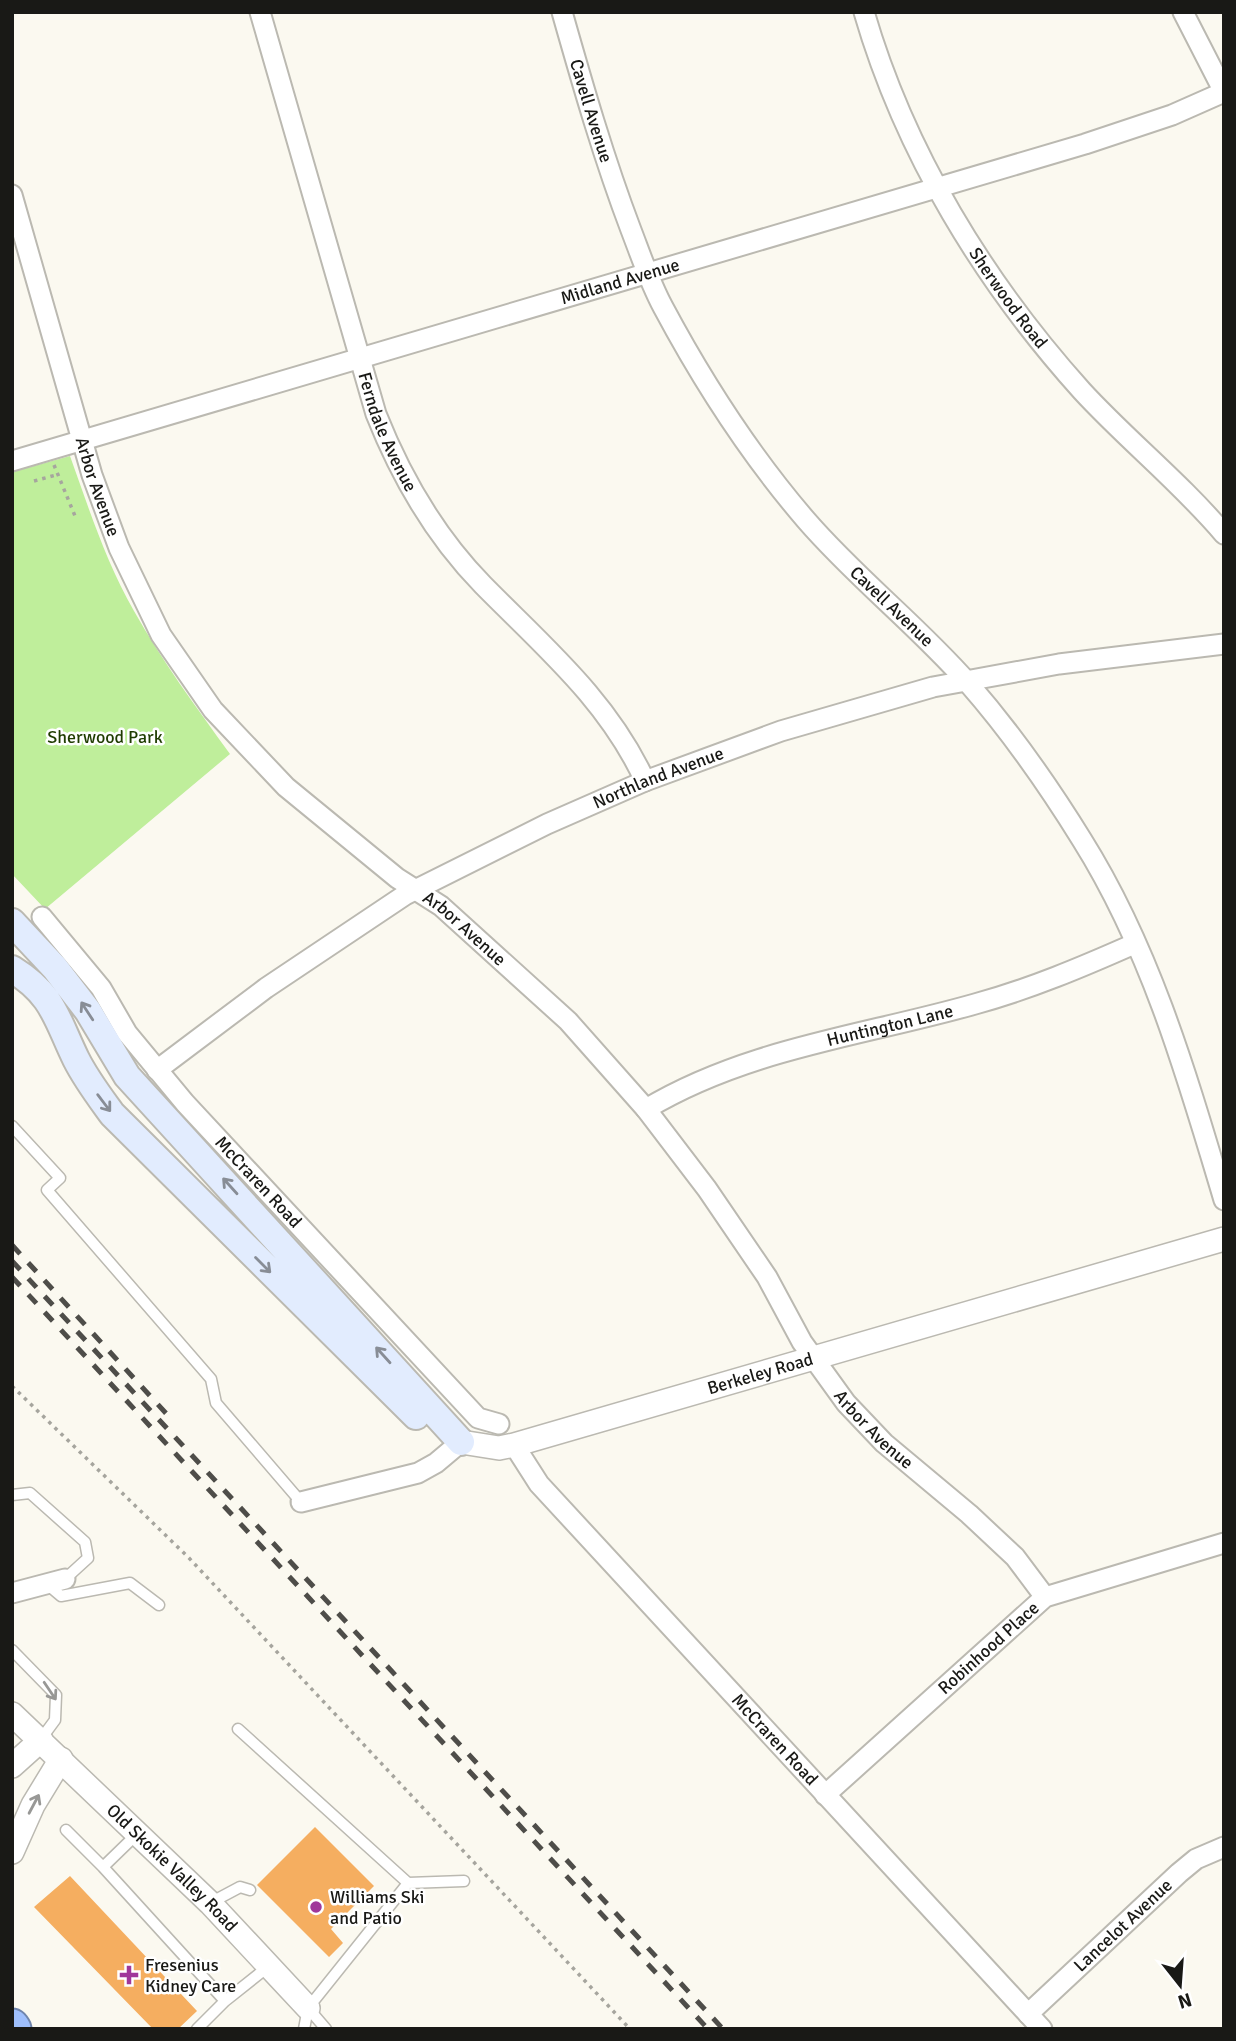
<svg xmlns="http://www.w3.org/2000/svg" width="1236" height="2041" viewBox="0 0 1236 2041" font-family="Signika,sans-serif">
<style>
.green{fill:#bfee9b}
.building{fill:#f5ae60}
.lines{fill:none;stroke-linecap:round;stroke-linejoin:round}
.service-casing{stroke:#bbb9b1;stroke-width:13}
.minor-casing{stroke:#bbb9b1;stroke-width:23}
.tertiary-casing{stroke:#bbb9b1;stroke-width:26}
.secondary-casing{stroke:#bbb9b1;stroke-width:30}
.motorway-casing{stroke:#7085ac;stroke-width:37}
.path{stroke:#a6a59e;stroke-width:3.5;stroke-dasharray:3.5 5;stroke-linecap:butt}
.service{stroke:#fff;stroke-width:10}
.minor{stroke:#fff;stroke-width:19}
.tertiary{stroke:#fff;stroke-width:23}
.secondary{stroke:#e2ecfe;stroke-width:26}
.motorway{stroke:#9fbffc;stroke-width:33}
.rail{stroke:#4e4d49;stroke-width:5;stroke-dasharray:12 12;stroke-linecap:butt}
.oneway{stroke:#888d96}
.oneway2{stroke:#989896}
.poi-dot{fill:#a0379a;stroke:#fff;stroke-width:2.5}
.labels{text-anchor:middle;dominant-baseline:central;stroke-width:5;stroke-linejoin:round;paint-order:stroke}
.street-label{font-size:18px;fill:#191916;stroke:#fff}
.park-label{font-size:18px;fill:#1f3c00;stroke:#fff}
.poi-label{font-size:18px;fill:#191916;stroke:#fff;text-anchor:start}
</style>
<rect width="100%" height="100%" fill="#fbf9f0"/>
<!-- green -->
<path class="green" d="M70,456C89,509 106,562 134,611C162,661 196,707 230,754L45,909L12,874V472Z"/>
<!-- building -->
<path class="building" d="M315,1827L374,1886L331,1929L343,1943L329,1957L257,1885Z
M70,1876L197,2011L178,2029H153L34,1907Z"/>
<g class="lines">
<!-- service casing -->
<g class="service-casing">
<path id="service" d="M12,1126L60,1178L47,1190L211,1379L216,1403L301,1502
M12,1495L30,1493L85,1542L88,1558L65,1579
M48,1585L61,1596L130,1583L159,1605
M12,1650L56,1695L55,1720L41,1739
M238,1729L408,1883L308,2008L304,2029
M66,1830L103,1867
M138,1833L103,1867L225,2001L269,1966
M408,1883L464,1881
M210,1903L240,1887L250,1890
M308,2008L326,2029
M197,2029L225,2001"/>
</g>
<!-- minor casing -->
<g class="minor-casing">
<g id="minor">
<path id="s1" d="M260,12L376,414C401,477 435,536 483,585C543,646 608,700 645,781"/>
<path id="s2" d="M562,12C583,86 604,159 631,230C641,256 650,283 663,307C703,382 751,456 806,520C856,578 917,625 968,683C1010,731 1048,785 1082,840C1151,950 1187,1076 1224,1200"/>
<path id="s3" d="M864,12C905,153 984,282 1082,391C1127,440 1180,482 1224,534"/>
<path d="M1183,12L1224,92"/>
<path id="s4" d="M12,195L92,475L119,548L161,635L213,710L286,787L397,878L441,906L568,1021L646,1109L707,1189L767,1277L802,1342L846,1403L884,1443L969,1514L1015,1557L1045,1597"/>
<path id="s5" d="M12,461L1085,144L1172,115L1224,92"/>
<path id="s6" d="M42,917L101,988L127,1033L185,1103L478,1418L499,1424"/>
<path id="s7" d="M157,1070L266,988L405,895L547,824L645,781L781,731L933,687L1059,664L1224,644"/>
<path id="s8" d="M646,1109C748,1048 863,1036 975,1004C1030,989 1082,967 1134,944"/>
<path id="s9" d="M514,1445L539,1484L1042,2029"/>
<path d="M301,1502L418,1473L436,1463L461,1442"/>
<path d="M12,1593L65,1579"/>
<path id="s10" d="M825,1795L1045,1597L1224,1543"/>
<path id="s11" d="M1028,2014L1179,1873L1196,1859L1224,1847"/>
</g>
</g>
<!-- tertiary casing -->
<g class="tertiary-casing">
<g id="tertiary">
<path id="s12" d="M461,1442L499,1448L514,1445L1224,1239"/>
<path id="s13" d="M12,1714L210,1903L308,2008"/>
<path d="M12,1766L41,1740"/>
<path d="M12,1852L33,1805L61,1759"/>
</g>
</g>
<!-- secondary casing -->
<g class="secondary-casing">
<path id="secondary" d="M12,922L55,968L88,1011L127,1076L461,1442
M12,969C54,995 56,1018 76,1059C86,1079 99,1096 112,1114L416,1416"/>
</g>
<!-- motorway casing -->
<g class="motorway-casing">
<path id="motorway" d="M12,2026L14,2029"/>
</g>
<!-- path -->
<path class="path" d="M54,465L75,516
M34,481L56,475
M12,1386L189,1558L630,2029"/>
<!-- service -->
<use href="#service" class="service"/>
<!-- minor -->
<use href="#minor" class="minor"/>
<!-- tertiary -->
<use href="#tertiary" class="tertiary"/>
<!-- secondary -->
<use href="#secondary" class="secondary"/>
<!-- motorway -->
<use href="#motorway" class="motorway"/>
<!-- rail -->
<path class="rail" d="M12,1245L174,1422
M12,1261L723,2029
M12,1277L708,2029"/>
</g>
<!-- one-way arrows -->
<defs><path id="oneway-shaft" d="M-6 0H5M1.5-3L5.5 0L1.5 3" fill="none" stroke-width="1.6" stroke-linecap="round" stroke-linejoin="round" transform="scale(1.75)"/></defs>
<g class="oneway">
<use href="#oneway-shaft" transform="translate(87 1011) rotate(-123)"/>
<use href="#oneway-shaft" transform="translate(104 1103) rotate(53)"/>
<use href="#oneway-shaft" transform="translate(230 1186) rotate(-132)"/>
<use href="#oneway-shaft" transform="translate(263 1265) rotate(45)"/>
<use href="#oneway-shaft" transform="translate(383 1355) rotate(-132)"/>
</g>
<g class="oneway2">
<use href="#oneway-shaft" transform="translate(50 1691) rotate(56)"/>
<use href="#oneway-shaft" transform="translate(34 1804) rotate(-62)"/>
</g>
<!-- markers -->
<g class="poi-dot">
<circle cx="316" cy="1907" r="7"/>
<path d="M125.5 1964.5h7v7h7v7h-7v7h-7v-7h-7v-7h7z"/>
</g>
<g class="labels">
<!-- street labels -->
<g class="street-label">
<text stroke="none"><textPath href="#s2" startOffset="103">Cavell Avenue</textPath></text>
<text stroke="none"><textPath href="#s5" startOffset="634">Midland Avenue</textPath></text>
<text stroke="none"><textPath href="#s3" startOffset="322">Sherwood Road</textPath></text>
<text stroke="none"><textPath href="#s1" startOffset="439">Ferndale Avenue</textPath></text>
<text stroke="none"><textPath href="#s4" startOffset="304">Arbor Avenue</textPath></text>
<text stroke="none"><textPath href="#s2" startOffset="691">Cavell Avenue</textPath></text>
<text stroke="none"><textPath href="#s7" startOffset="583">Northland Avenue</textPath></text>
<text stroke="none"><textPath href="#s4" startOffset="891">Arbor Avenue</textPath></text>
<text stroke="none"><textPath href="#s8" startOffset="259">Huntington Lane</textPath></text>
<text stroke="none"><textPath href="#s6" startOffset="343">McCraren Road</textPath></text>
<text stroke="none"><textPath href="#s12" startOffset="310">Berkeley Road</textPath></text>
<text stroke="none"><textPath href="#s4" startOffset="1542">Arbor Avenue</textPath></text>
<text stroke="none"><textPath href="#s10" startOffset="220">Robinhood Place</textPath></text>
<text stroke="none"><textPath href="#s9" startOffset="394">McCraren Road</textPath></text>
<text stroke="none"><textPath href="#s13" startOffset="222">Old Skokie Valley Road</textPath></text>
<text stroke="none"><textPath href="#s11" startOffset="130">Lancelot Avenue</textPath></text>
</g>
<!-- park labels -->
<g class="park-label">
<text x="105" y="737">Sherwood Park</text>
</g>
<!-- poi labels -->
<g class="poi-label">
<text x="330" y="1897">Williams Ski<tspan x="330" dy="21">and Patio</tspan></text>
<text x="145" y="1965">Fresenius<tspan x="145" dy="21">Kidney Care</tspan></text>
</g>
</g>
<!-- border -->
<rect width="1236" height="2041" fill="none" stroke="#191916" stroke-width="28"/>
<!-- north arrow -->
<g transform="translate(1180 1985) rotate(163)" stroke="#ffffff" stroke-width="5" paint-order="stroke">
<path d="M0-5L12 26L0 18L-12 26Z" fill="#191916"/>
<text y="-10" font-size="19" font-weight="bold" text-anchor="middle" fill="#191916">N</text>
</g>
</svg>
